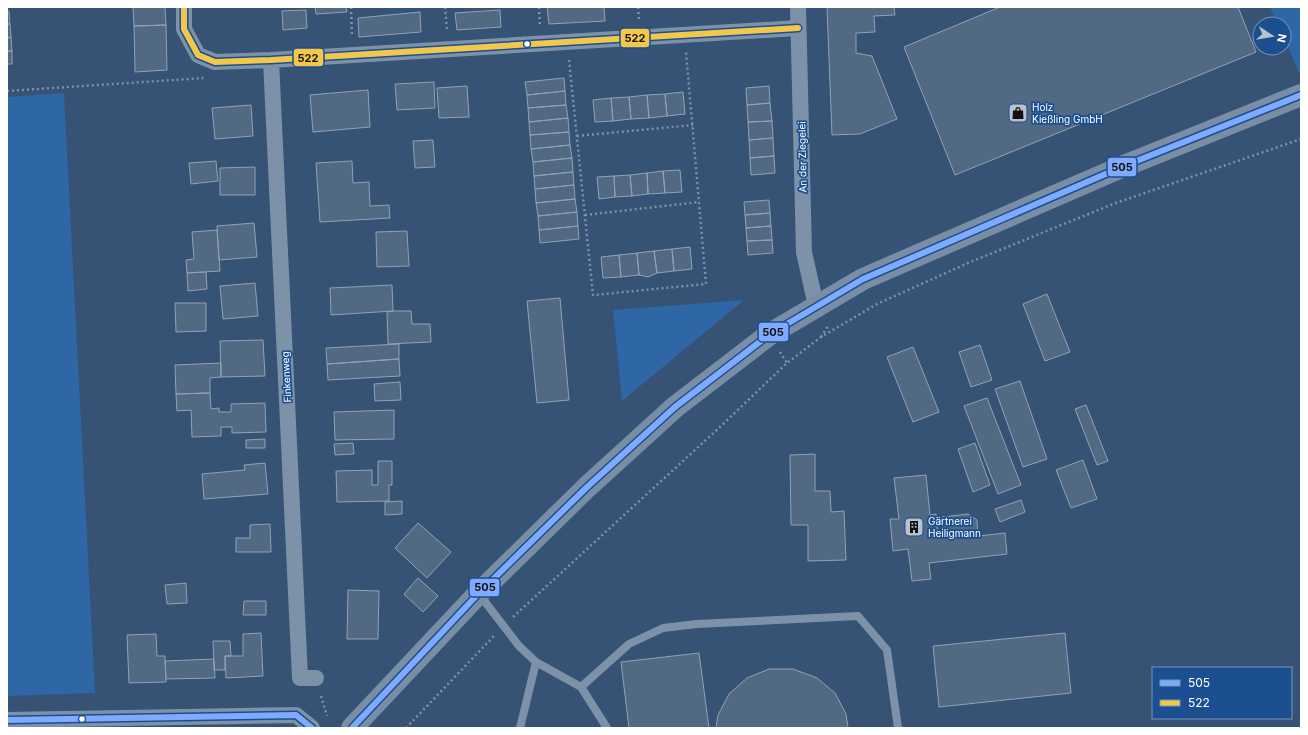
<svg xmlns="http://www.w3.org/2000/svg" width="1308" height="735" viewBox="0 0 1308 735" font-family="Inter,sans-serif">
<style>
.green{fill:#2f66a5}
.building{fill:#526984;stroke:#92a2b6}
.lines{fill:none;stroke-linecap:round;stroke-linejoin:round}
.path{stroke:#7d92a8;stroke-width:2.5;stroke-dasharray:2 3;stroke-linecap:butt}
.lane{stroke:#7d92a8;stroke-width:8}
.street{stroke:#7d92a8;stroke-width:16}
.secondary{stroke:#798da4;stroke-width:22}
.bus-1-casing{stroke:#1b4f8f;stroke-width:9}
.bus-2-casing{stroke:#1b4f8f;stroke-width:9}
.bus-1{stroke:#80aaff;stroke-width:6}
.bus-2{stroke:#f3c84a;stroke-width:6}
.bus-dot{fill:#fff;stroke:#1b4f8f;stroke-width:1.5}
.labels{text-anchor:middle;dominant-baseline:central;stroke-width:3.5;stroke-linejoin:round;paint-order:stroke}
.poi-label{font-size:10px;fill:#fff;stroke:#1b4f8f;text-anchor:start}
.street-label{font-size:10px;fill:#fff;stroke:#1b4f8f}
.line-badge{stroke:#1b4f8f;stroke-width:1.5}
.pale-badge-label{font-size:11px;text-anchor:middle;font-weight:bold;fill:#111}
</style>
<rect width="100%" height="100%" fill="#365274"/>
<!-- green -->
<path class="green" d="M1270,7H1301V77L1284,38V24H1278Z
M64,93L95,693L7,696V97Z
M744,300L622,401L613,310Z"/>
<!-- building -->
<path class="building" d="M133,7H165L166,25L134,26Z
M315,7H346L347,12L316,14Z
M547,7H604L605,21L549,24Z
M827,7H894L895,15L874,16L875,32L856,33V53L872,56L897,119L860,134L832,135Z
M1000,7H1238L1256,52L955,175L904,47Z
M306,10L307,28L283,30L282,11Z
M500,10L501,27L457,30L455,13Z
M7,11H9L10,24H7Z
M420,12L421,32L359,37L358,18Z
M7,24H10L11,37L7,38Z
M166,25L167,70L135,72L134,26Z
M11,37L12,51H7V38Z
M7,51H12V64H7Z
M564,78L565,91L527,95L525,82Z
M434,82L435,108L397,110L395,84Z
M467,86L469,117L439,118L437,88Z
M769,86L770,103L747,105L746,88Z
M368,90L370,127L313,132L310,95Z
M565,91L566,105L528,108L527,95Z
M683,92L685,114L667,116L665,94Z
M665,94L667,116L649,118L647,95Z
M647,95L649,118L631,119L629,97Z
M629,97L631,119L613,121L611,98Z
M611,98L613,121L595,122L593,100Z
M770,103L772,121L748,122L747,105Z
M251,105L253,136L215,139L212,108Z
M566,105L568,118L529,122L528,108Z
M568,118L569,132L530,135L529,122Z
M772,121L773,138L749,140L748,122Z
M569,132L570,145L531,149L530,135Z
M773,138L774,156L750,158L749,140Z
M433,140L435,167L415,168L413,141Z
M570,145L572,158L533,162L531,149Z
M774,156L775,173L751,175L750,158Z
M572,158L573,172L534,176L533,162Z
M216,161L218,181L191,184L189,163Z
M352,161L353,183L369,182L370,206L389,205L390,218L320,222L316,163Z
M255,167V195H220V168Z
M680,170L682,192L665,193L663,171Z
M663,171L665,193L648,194L647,173Z
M573,172L574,185L535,189L534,176Z
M647,173L648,194L632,196L630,175Z
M630,175L632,196L615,197L614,176Z
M614,176L615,197L599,199L597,177Z
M574,185L575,199L536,203L535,189Z
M575,199L577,212L538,216L536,203Z
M769,200L770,213L745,215L744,202Z
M577,212L578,226L539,230L538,216Z
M770,213L771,226L746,228L745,215Z
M254,223L257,257L219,260L217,226Z
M578,226L579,239L540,243L539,230Z
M771,226L772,240L747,241L746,228Z
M217,230L220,271L187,273L186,260L194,259L192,232Z
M407,231L409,266L377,267L376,232Z
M772,240L773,253L748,255L747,241Z
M690,247L692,269L674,271L672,249Z
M672,249L674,271L657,273L654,251Z
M654,251L657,273L648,277L639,275L637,253Z
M637,253L639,275L621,277L619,255Z
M619,255L621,277L603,278L601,257Z
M206,272L207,289L188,291L187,273Z
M255,283L258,316L223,319L220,286Z
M392,285L393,311L331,315L330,288Z
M1047,294L1070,352L1045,361L1023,304Z
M560,298L569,400L537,403L527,301Z
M175,303H206V331L176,332Z
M393,311H411L412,324H430L431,342L388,344L387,312Z
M263,340L265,376L221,377L220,341Z
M399,344V359L327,364L326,348Z
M980,345L992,380L971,387L959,352Z
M913,347L939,412L913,422L887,357Z
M399,359L400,376L328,380L327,364Z
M221,363V377L210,378V393L176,394L175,365Z
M1020,381L1047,459L1023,467L995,389Z
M400,382L401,400L375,401L374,384Z
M210,393L211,409L219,408V412H231V404L265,403L266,432L232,433V427H221V436L192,437L191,410L177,411L176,394Z
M987,398L1021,485L998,494L964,406Z
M1086,405L1108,461L1097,465L1075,409Z
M394,410V439L335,440L334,412Z
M265,439V448H246V440Z
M353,443L354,454L335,455L334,444Z
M975,443L990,485L973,492L958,449Z
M815,454V491H830L831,512L844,511L846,560L808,561V525H791L790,455Z
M1083,460L1097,499L1071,508L1056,470Z
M378,461H392V485H389V501L337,502L336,471L372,470V485H378Z
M265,463L268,494L204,499L202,474L245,470L244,465Z
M926,475L930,515L936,514L938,536L943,535L942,517L968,514L977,520L978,536L1005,533L1007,554L929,563L931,579L912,581L908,549L893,551L890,519H899L894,478Z
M1021,500L1025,512L1000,522L995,509Z
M402,501V514L385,515V502Z
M418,523L451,552L427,578L395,548Z
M270,524L271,552H236V538H250V525Z
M418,578L438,596L423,612L404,594Z
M186,583L187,603L167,604L165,585Z
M348,590L379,591L378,639H347Z
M244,601H266V615H243Z
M261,633L263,676L226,678L225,656H243V634Z
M1065,633L1071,693L939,707L933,646Z
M156,634L157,656H165L166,682L129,683L127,635Z
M213,641H230L231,656H225V670H214Z
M699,653L709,728H629L621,662Z
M214,659L215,678L166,679L165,661Z
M769,669H793L817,678L835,693L846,714L848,728H716L718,715L729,694L747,678Z"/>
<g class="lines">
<!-- path -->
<path class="path" d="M351,7L352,36
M445,7L447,30
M539,7L540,26
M638,7L639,20
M569,60L593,295L706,284L686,52
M7,91L204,78
M577,136L693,125
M585,215L699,202
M821,337L828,326
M780,352L787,363
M513,617L720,427L787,363L821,337L877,304L968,263L1113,204L1301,139
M321,696L327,716
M406,728L494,636"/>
<!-- lane -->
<path class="lane" d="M479,594L519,646L536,662L581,687L607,728
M581,687L629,644L663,628L697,624L858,616L887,650L898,728
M520,728L536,662"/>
<!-- street -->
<path class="street" d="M184,7V29L198,55L215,62L271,60L798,28
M798,7L804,252L816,306
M271,60L300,678H316
M7,720L296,715L312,728"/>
<!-- secondary -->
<path class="secondary" d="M352,728L478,594L586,488L675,407L770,334L863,279L1124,166L1301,95"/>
<!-- bus-1 casing -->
<g class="bus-1-casing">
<path id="bus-1" d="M7,720L296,715L312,728
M352,728L478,594L586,488L675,407L770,334L863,279L1124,166L1301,95"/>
</g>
<!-- bus-2 casing -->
<g class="bus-2-casing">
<path id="bus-2" d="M184,7V29L198,55L215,62L271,60L798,28"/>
</g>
<!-- bus-1 -->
<use href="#bus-1" class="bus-1"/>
<!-- bus-2 -->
<use href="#bus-2" class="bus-2"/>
</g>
<!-- icons -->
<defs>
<g id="shop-square" transform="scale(1)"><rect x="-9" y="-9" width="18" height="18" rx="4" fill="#b9c2ce" stroke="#1b4f8f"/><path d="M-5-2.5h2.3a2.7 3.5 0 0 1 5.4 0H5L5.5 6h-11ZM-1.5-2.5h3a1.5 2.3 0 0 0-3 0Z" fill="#111"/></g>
<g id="building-square" transform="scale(1)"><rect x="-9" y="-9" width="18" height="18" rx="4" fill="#b9c2ce" stroke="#1b4f8f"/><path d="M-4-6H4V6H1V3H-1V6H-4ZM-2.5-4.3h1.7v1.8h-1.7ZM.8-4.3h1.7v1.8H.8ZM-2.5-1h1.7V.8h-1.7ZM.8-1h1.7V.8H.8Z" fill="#111"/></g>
</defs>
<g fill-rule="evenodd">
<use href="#shop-square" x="1018" y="113"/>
<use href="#building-square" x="914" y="527"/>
</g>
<!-- markers -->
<g class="bus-dot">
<circle cx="527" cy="44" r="3.5"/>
<circle cx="82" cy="719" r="3.5"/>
</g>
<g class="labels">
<!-- poi labels -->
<g class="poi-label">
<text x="1032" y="107">Holz<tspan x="1032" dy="12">Kießling GmbH</tspan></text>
<text x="928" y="521">Gärtnerei<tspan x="928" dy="12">Heiligmann</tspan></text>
</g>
<!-- street labels -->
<g class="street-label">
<text transform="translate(802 157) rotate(-91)">An der Ziegelei</text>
<text transform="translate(286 377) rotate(-93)">Finkenweg</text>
</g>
</g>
<g class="line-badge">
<rect x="620" y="28" width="30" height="20" rx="4" fill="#f3c84a"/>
<rect x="293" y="48" width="31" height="19" rx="4" fill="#f3c84a"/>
<rect x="1107" y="157" width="30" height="20" rx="4" fill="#80aaff"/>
<rect x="758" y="322" width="31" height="20" rx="4" fill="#80aaff"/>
<rect x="469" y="578" width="31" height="19" rx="4" fill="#80aaff"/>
</g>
<g class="pale-badge-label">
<text x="635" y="42">522</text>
<text x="308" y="62">522</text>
<text x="1122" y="171">505</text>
<text x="773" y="336">505</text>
<text x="485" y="591">505</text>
</g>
<!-- border -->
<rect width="1308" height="735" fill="none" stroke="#ffffff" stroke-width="16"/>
<!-- legend -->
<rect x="1152" y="667" width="140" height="52" fill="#1b4f8f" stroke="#7695bc"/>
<rect x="1160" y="680" width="20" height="6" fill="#80aaff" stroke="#7695bc"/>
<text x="1188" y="687" font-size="12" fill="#ffffff">505</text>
<rect x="1160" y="700" width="20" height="6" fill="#f3c84a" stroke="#7695bc"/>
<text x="1188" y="707" font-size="12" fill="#ffffff">522</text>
<!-- north arrow -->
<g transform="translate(1272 36) rotate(102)"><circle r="19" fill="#1b4f8f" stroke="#7695bc"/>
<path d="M0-3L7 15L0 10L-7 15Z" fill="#b9c2ce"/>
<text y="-6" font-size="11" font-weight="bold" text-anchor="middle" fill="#ffffff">N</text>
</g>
</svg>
